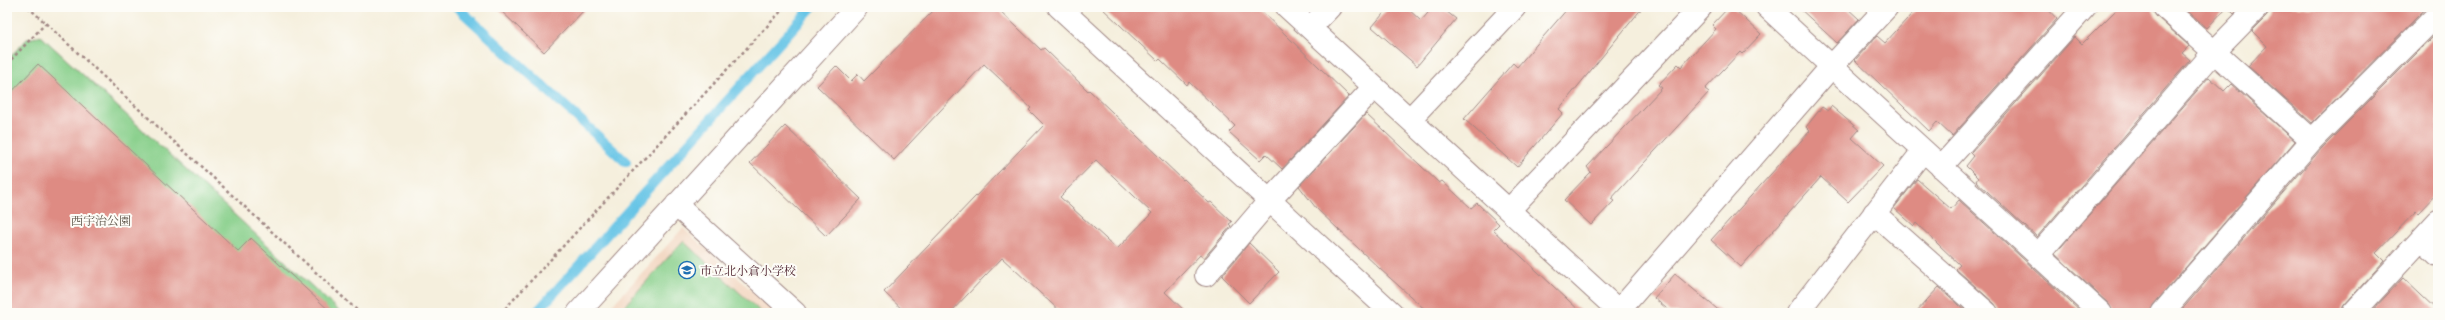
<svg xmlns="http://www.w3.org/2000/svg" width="2445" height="320" viewBox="0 0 2445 320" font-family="'Gentium Book Plus','Noto Serif JP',serif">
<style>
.built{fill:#f2d4be}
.green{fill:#87cf8a;stroke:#68775a}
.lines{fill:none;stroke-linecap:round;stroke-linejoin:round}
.stream{stroke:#68c5e6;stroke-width:10}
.building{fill:#de8b83;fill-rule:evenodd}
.minor-casing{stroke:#a08784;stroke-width:24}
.path{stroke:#a08784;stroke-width:2.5;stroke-dasharray:3 3;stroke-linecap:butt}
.minor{stroke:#fff;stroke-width:22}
.labels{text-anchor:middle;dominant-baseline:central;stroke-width:4;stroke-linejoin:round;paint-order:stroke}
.park-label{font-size:12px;fill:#5c5448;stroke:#fdfcf7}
.poi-label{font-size:12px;fill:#4a1f2b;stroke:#fdfcf7;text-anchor:start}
</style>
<rect width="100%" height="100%" fill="#fdfcf7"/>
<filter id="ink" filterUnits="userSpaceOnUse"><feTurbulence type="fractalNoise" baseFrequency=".025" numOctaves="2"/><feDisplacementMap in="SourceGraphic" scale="8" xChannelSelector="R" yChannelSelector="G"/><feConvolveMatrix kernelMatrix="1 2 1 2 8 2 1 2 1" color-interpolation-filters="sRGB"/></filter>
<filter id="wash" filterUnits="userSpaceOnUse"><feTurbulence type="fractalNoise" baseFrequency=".012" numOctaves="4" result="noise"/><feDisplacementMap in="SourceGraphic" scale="16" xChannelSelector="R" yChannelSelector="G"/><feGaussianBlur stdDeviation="0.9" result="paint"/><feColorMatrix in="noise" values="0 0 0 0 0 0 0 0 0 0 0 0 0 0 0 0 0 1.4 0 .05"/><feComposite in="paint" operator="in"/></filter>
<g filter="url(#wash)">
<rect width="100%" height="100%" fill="#f5efdd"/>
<!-- built -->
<path class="built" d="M683,228L777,313H605Z"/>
<!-- green -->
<path class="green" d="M41,36L341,313H7V60L27,39Z
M683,241L762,313H618Z"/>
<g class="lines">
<!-- stream -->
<path class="stream" d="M457,7L626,162
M536,313L812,7"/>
</g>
<g id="blocks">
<!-- building -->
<path class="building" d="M497,7H587L544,52Z
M937,7H996L1041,50L1044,48L1088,91L1089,90L1183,180L1184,179L1209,203L1211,202L1232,222L1229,224L1231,226L1204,258L1200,255L1165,292L1187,313H1062L1002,258L950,313H906L884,292L1044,125L1029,110L1031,108L984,64L894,160L817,86L836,66L851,81L858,74L864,81ZM1096,160L1152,213L1117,249L1060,197Z
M1101,7H1257L1349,96L1282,169L1266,154L1260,160L1229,132L1235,126L1189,82L1187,85L1160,59L1158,61Z
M1389,7H1406L1421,21L1433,7H1441L1456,19L1417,66L1372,27Z
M1569,7H1643L1559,109L1563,113L1517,167L1464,119L1513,63L1517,67Z
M1729,7H1732L1761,34L1742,54L1740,52L1705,89L1709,92L1611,199L1614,201L1591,225L1564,200L1591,172L1587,167L1662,88L1658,85L1678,64L1681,67L1716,29L1712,25Z
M1798,7H1846L1859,19L1837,43Z
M1918,7H2046L2057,19L1952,136L1937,122L1929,131L1855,60L1877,36L1885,43Z
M2119,7H2152L2156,16L2189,46L2182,53L2190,60L2037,237L1976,181L1978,178L1966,166L1974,156L1971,153L2075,37L2082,44Z
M2183,7H2227L2207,28Z
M2227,7H2241L2234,14Z
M2270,7H2427L2312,123L2248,66L2267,46L2252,31L2267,16Z
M2438,32V192L2418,213L2416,211L2376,253L2384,261L2344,305L2341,313H2179L2321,149Z
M38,64L238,251L251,238L332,313H7V97Z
M2209,77L2224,91L2231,84L2295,141L2153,305L2150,313H2113L2109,304L2055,254Z
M1831,106L1859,130L1852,138L1883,166L1848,202L1821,177L1741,267L1711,240L1810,131L1806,127L1822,107L1828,111Z
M1366,114L1439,183L1442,181L1471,208L1477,203L1499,224L1493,230L1582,313H1429L1380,269L1316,208L1299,186Z
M785,126L861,199L826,236L750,163Z
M1917,179L1951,209L1959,200L2082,313H1999L1995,304L1956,269L1960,265L1916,223L1914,226L1894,208Z
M1249,243L1279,272L1249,303L1222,276Z
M1675,274L1722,313H1672L1654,298Z
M2403,278L2438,311V313H2370Z
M1939,287L1968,313H1915Z"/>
</g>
</g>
<g filter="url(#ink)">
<use href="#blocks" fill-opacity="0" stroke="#a08784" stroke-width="1"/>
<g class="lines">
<!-- minor casing -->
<g class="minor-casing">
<path id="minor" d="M1059,7L1392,313
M1287,7L1621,313
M1767,7L2101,313
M2164,7L2312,140
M1310,28L1330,7
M1410,119L1515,7
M1941,167L2085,7
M676,205L795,313
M1509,210L1701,7
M1874,213L1987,313
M2422,240L2438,255
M2038,255L2214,52L2258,7
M1206,275L1270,200L1374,87
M578,313L857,7
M1617,313L1831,67L1887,7
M1797,313L1923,151
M2162,313L2312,140L2438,14
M2353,313L2438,221"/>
</g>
<!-- path -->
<path class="path" d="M28,7L360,313
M7,64L46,23
M501,313L785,7"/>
<!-- minor -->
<use href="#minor" class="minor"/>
</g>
</g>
<!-- icons -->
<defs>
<g id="school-ring" transform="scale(0.9)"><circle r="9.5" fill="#fdfcf7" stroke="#1f6fb2" stroke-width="1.5"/><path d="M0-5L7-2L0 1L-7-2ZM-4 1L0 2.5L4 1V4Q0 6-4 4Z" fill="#1f6fb2"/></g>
</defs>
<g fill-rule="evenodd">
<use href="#school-ring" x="687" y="270"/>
</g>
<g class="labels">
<!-- park labels -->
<g class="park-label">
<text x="101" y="220">西宇治公園</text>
</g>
<!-- poi labels -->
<g class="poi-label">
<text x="700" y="270">市立北小倉小学校</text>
</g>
</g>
<!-- margin -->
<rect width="2445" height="320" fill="none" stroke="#fdfcf7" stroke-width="24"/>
</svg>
